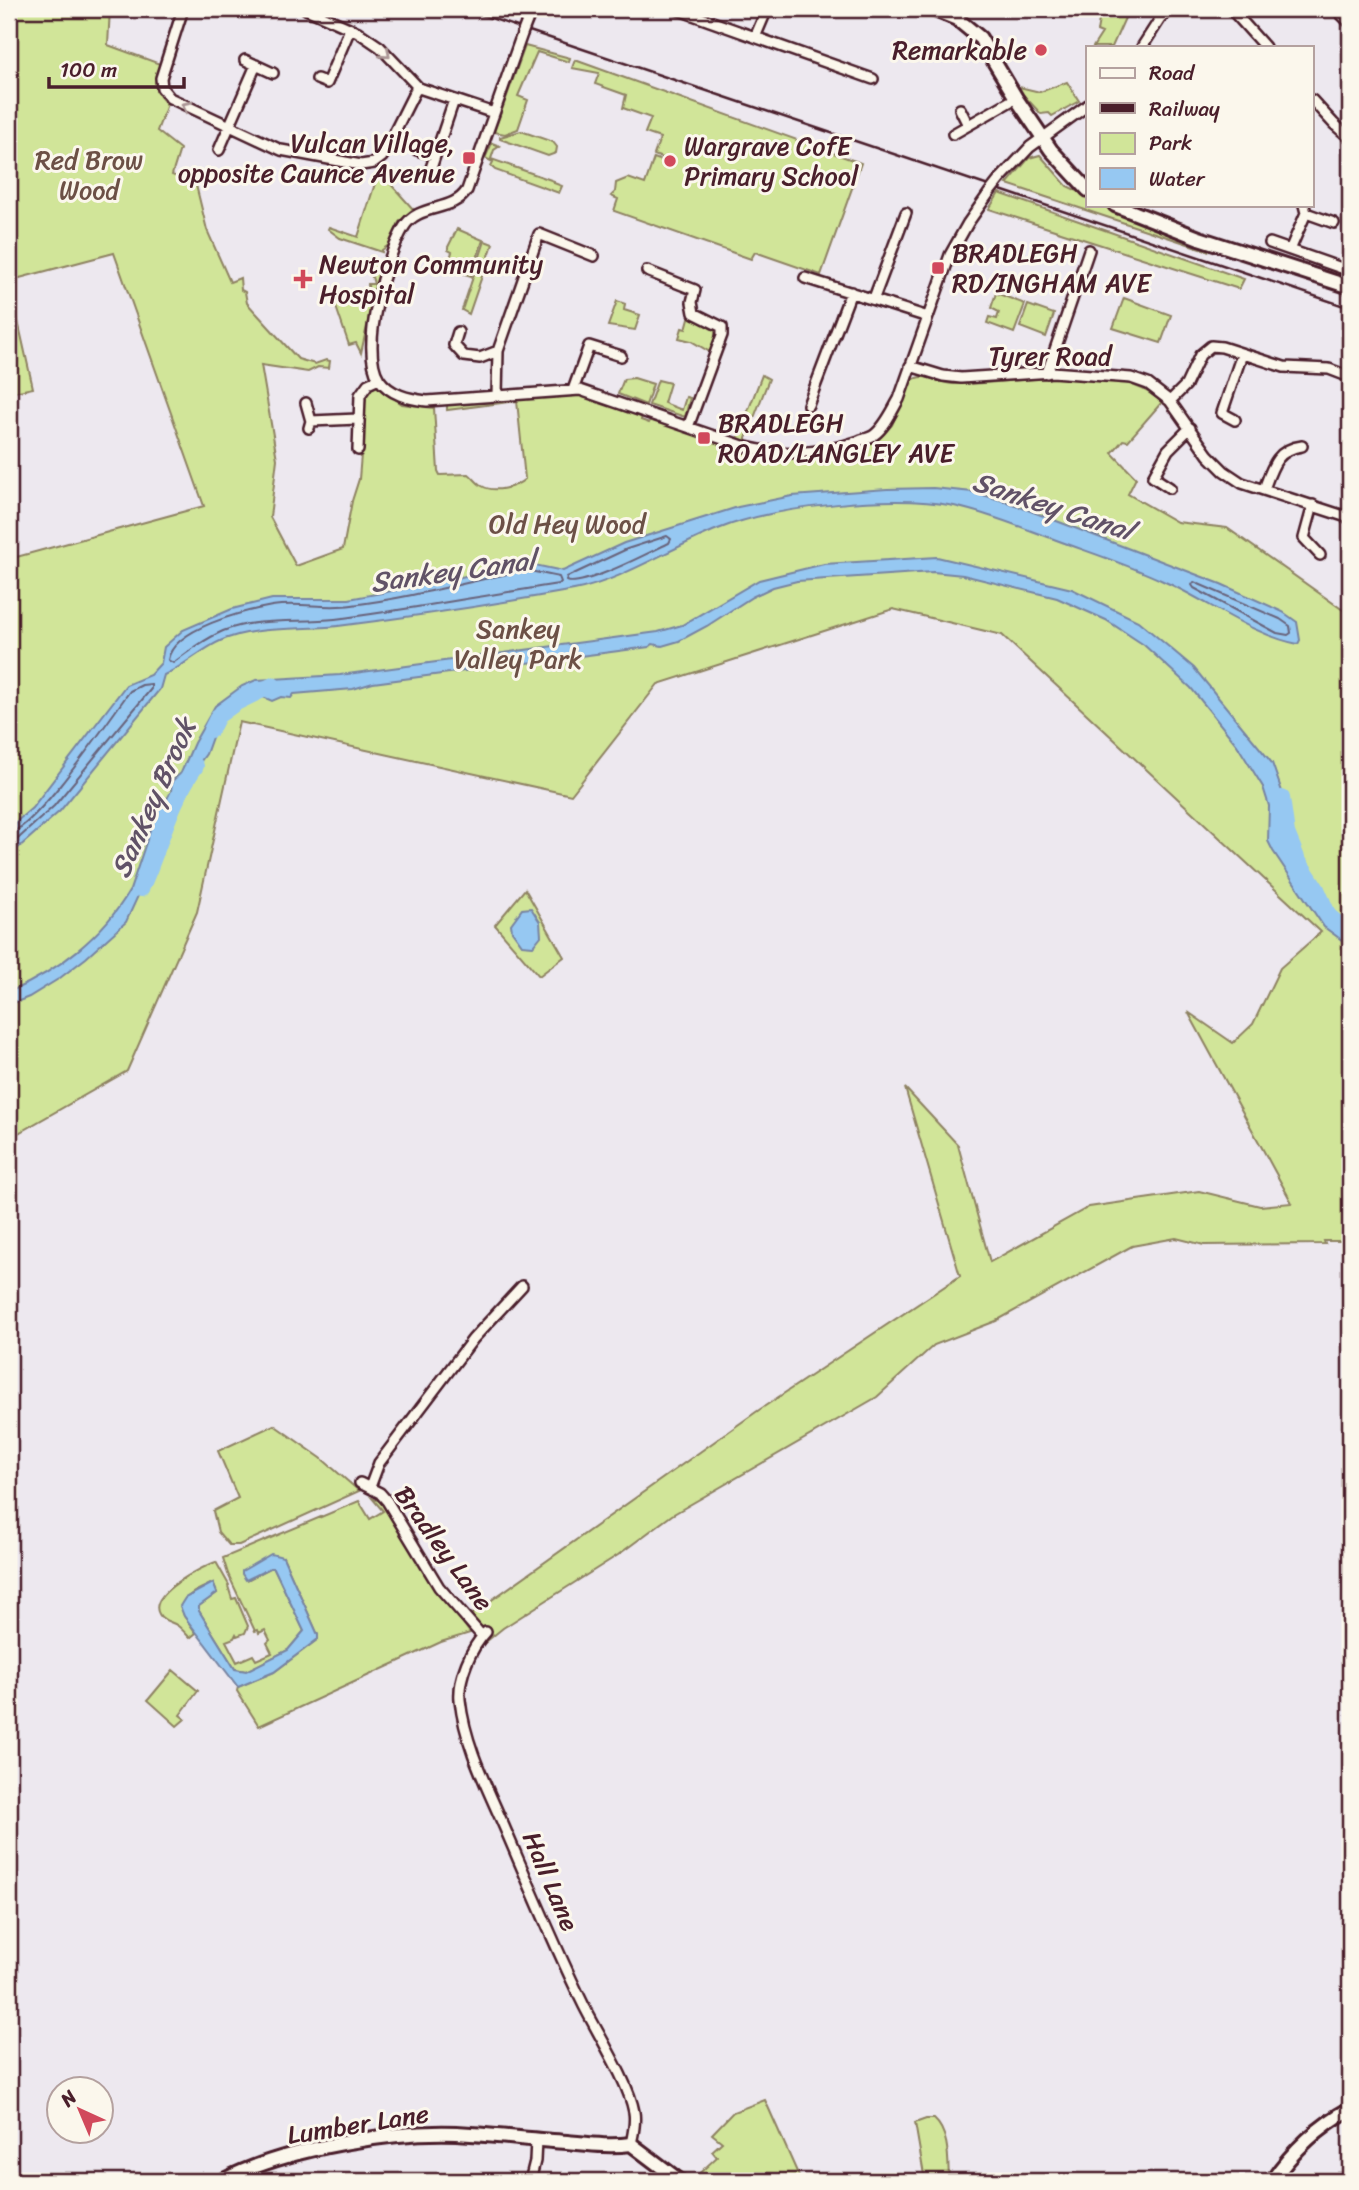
<svg xmlns="http://www.w3.org/2000/svg" width="1359" height="2190" viewBox="0 0 1359 2190" font-family="Sriracha,sans-serif">
<style>
.green{fill:#d1e599;stroke:#8e8262;stroke-width:2}
.water{fill:#96c8f2;stroke:#7884a2;stroke-width:2}
.lines{fill:none;stroke-linecap:round;stroke-linejoin:round}
.shore{stroke:#68637b;stroke-width:2}
.river{stroke:#96c8f2;stroke-width:16}
.minor-casing{stroke:#4a1f2b;stroke-width:14}
.tertiary-casing{stroke:#4a1f2b;stroke-width:18}
.minor{stroke:#fbf7ec;stroke-width:9}
.tertiary{stroke:#fbf7ec;stroke-width:12}
.rail{stroke:#4a1f2b;stroke-width:2.5}
.minor-bridge-casing{stroke:#4a1f2b;stroke-width:14;stroke-linecap:butt}
.minor-bridge{stroke:#fbf7ec;stroke-width:9}
.oneway{stroke:#ab9695}
.poi-dot{fill:#d1495b;stroke:#fbf7ec;stroke-width:2.5}
.labels{text-anchor:middle;dominant-baseline:central;stroke-width:6;stroke-linejoin:round;paint-order:stroke}
.poi-label{font-size:26px;fill:#4a1f2b;stroke:#fbf7ec;text-anchor:start}
.park-label{font-size:26px;fill:#6c5046;stroke:#fbf7ec}
.street-label{font-size:26px;fill:#4a1f2b;stroke:#fbf7ec}
.water-label{font-size:28px;font-style:italic;fill:#615267;stroke:#fbf7ec}
</style>
<rect width="100%" height="100%" fill="#ede8ef"/>
<filter id="ink" filterUnits="userSpaceOnUse"><feTurbulence type="fractalNoise" baseFrequency=".0143" numOctaves="2"/><feDisplacementMap in="SourceGraphic" scale="14" xChannelSelector="R" yChannelSelector="G"/><feConvolveMatrix kernelMatrix="1 2 1 2 8 2 1 2 1" color-interpolation-filters="sRGB"/></filter>
<g filter="url(#ink)">
<!-- green -->
<path class="green" d="M9,9H110L108,45L160,64C153,81 153,92 167,104L157,131L180,149L172,175L196,185L207,230L230,282L240,278L241,290L245,292L247,303L298,359L315,364L326,360L330,361L329,368L318,367L308,372L261,365L277,459L270,517L296,566L343,549L352,501L359,479L366,394L369,390L377,386L402,404L434,408L438,471L440,475L469,474C473,477 477,483 482,486C494,493 515,488 525,479L517,401L447,410V404L577,395L642,415L641,420L649,423L651,419L766,457L782,459L876,442L892,425L911,381C924,371 937,383 952,384C1012,386 1114,358 1162,402L1128,441L1123,440L1112,453L1136,478L1128,494L1177,522L1227,528L1350,615V1241H1324L1325,1244L1204,1245L1176,1238L1132,1246L996,1321L934,1345L877,1397L672,1515L618,1555L503,1628L482,1645L472,1614L756,1412L960,1276L905,1088L958,1145L990,1262L1089,1207L1199,1191L1260,1206L1292,1203L1188,1012L1233,1043L1253,1024L1280,968L1321,932L1002,635L893,609L658,684L571,795L239,722L197,912L127,1071L15,1135L9,1148V559L204,506L114,253L12,280L9,267Z
M1101,9H1110L1109,12L1112,9H1129L1112,47H1093L1102,33L1097,31Z
M525,46L570,58L569,62L537,52L518,96L528,100L518,129L505,134L494,132Z
M575,60L861,163L821,275L755,252L751,259L614,211L618,199L611,196L615,192L616,183L628,178L645,184L654,158L665,162V159L654,155L660,138L645,133L651,118L623,108L626,95L595,84L599,73L572,68Z
M1067,82L1079,101L1052,116L1049,113L1041,114L1015,86L1040,92Z
M521,131L553,142L557,147L556,153L548,156L500,139V137Z
M492,143L500,146L494,150L491,159L554,181V183L562,186L559,193L495,170L491,166L493,162L485,158Z
M1040,155L1067,186L1088,196V205H1102L1210,248L1209,251L1007,184L1029,158Z
M379,171L413,209L399,222L390,244L382,250V252L340,238L328,229L329,227L358,237Z
M999,193L1244,279L1239,289L989,209Z
M457,229L483,240L471,276L447,268L452,252L448,250V247Z
M485,241L493,244L469,314L462,310Z
M367,259L376,262L379,272L361,353L356,343L349,345L335,304L369,301L368,284H374Z
M9,281L33,388L9,393Z
M996,293L1025,304L1014,333L987,323L989,317L997,319L999,312L991,308Z
M1124,298L1171,315L1161,343L1113,328Z
M617,301L625,304L624,310L640,315L635,330L608,326Z
M1028,305L1054,314L1046,337L1020,327Z
M692,317L715,331V341L710,352L691,341L679,338L682,328L686,329L689,318Z
M762,375L769,379L745,441L738,437Z
M634,378L653,384L646,405L618,394L624,379Z
M658,380L670,383L664,403L682,410L686,397L690,398L685,417L649,405Z
M525,889L564,957L539,976L495,925Z
M274,1425L321,1458L359,1491L239,1545H229L218,1532L213,1511L238,1498L218,1451Z
M372,1498L380,1501L386,1508L425,1570L470,1633L441,1642L259,1726L237,1691L238,1687L274,1672L318,1639V1635L283,1557L247,1580L270,1568H274L304,1631L288,1650L246,1671L235,1669L199,1611V1606L217,1593L213,1583C201,1589 187,1593 181,1606L184,1616L196,1633L190,1638C186,1634 182,1629 178,1626C172,1621 163,1622 159,1614C147,1594 202,1567 216,1562L229,1585L228,1586L232,1599L236,1598L248,1626L245,1633L237,1636L236,1634L234,1638L226,1641L237,1662L253,1655L256,1660L272,1653L267,1643L270,1640L265,1630L259,1633L258,1630L255,1631L228,1574L223,1558L359,1501L370,1519L383,1511Z
M173,1670L198,1691L180,1715L185,1719L177,1726L148,1700Z
M765,2100L801,2181L692,2180L717,2157L712,2151L722,2142L712,2134L733,2112Z
M926,2119H934C950,2133 948,2162 949,2181H925L915,2123Z"/>
<!-- water -->
<path class="water" d="M933,488L973,492L1007,502L1221,584L1283,612L1297,622L1300,640L1298,644C1251,635 1207,600 1163,581C1127,564 1088,552 1051,538C1020,527 987,513 954,506C893,494 776,506 718,529C672,547 621,581 574,590C496,604 417,616 338,626C302,630 265,626 231,637C206,644 187,665 164,675L160,689L60,811L9,856V828L32,808L126,685L150,675L161,663L164,647L183,630L232,609L272,599H349L429,584L525,563L563,571L624,543L738,507L792,496L887,489Z
M937,557L1072,589L1138,621L1194,668L1272,763L1286,803L1284,836L1290,849L1331,915L1350,928V946L1324,927L1273,851L1268,841L1269,806L1263,787L1237,745L1191,688L1144,645L1106,620L1057,598L963,575L933,572L797,581L773,587L752,597L707,626L679,641L662,646L653,644L649,647L373,683L353,689L294,694L291,698L281,697L272,701L254,693L220,715L206,754L187,780L174,803L154,861L126,922L86,958L60,978L29,997L9,1005V992C58,971 103,936 130,890L158,807L164,804L171,792L172,781L181,773L194,743L215,706L242,686L256,680L340,675L658,632L682,625L759,580L824,564Z
M531,908L540,922L541,936L533,946L522,945L512,931L511,924L522,909Z
M271,1554L283,1557L318,1635V1639L274,1672L238,1687L184,1616L180,1606L185,1598L213,1583L217,1593L199,1606V1611L235,1669L246,1671L288,1650L304,1631L274,1568H270L246,1580L242,1574V1571Z"/>
<g class="lines">
<!-- shore -->
<path class="shore" d="M667,536L671,539L669,543C650,552 582,588 566,581L567,577L627,549Z
M525,570L559,577L561,582L559,584C484,595 410,610 335,619C299,623 258,617 223,631C205,639 189,651 173,663L168,660C173,628 245,611 272,606C299,602 326,609 352,605C410,598 468,582 525,570Z
M1194,582L1280,619L1290,626L1291,633L1288,635L1277,633L1194,588L1192,585Z
M9,833C35,830 111,716 130,691L142,685L151,684V689L54,806L9,847"/>
<!-- river -->
<path class="river" d="M211,730L218,716L236,703L273,685
M1282,798L1287,833L1298,860L1317,889L1329,916L1350,933
M141,889C160,848 169,804 196,766"/>
<!-- minor casing -->
<g class="minor-casing">
<path id="minor" d="M183,9L161,78L162,88L170,98L281,150L361,165L374,163L382,157L415,91L419,88
M306,9L358,32L380,47L419,88L494,113
M676,9L873,79
M1231,9L1265,47
M1336,9L1350,23
M957,19L963,9
M527,21L532,9
M522,34L467,190C453,213 418,203 404,227C386,257 359,348 379,379C390,395 409,399 427,401L580,390L746,447C783,456 822,454 859,441C863,439 870,438 874,435C885,427 892,411 899,399L950,255L968,223L989,193
M756,35L767,9
M1142,47L1160,19L1170,9
M245,60L273,73
M317,79L327,83L350,29
M1312,100L1334,124L1350,138
M960,109L968,125
M953,134L1016,98
M219,150L256,65
M417,150L435,155
M431,168L454,100
M1000,179L1030,147L1088,105
M1304,205L1306,213L1290,250L1350,271
M1306,213L1334,223
M1270,243L1290,250
M647,271L695,290L692,302L694,313L722,327V335L688,427
M805,278L928,317
M874,298L906,213
M458,332L454,345L464,356L480,358L498,351
M910,366L943,376L961,378L1052,372L1131,378L1148,384L1170,401L1208,455L1224,471L1242,483L1350,518
M1047,373L1089,250
M573,390L589,346L621,356
M497,395L498,351L539,234L594,256
M1170,401L1186,385L1200,355L1211,346L1222,347L1284,367L1329,369L1350,377
M306,403L311,421
M808,405L851,292
M1235,420L1222,413L1242,354
M309,428L311,421L358,419
M358,450L360,395L368,384L379,379
M1170,488L1153,477L1168,450L1190,428
M1264,489C1272,467 1277,449 1302,446
M1313,505L1304,538L1320,555
M360,1483L380,1493L387,1501L439,1587L482,1636
M370,1487L379,1463L473,1339L522,1286
M486,1632C471,1648 458,1677 460,1700C465,1746 488,1789 506,1831C531,1889 556,1949 584,2006C598,2034 629,2083 634,2112C636,2123 633,2134 631,2144
M530,2181L535,2161L536,2140"/>
</g>
<!-- tertiary casing -->
<g class="tertiary-casing">
<path id="tertiary" d="M932,9L957,19L980,38L1016,98L1051,150L1088,190
M1115,205L1199,238L1350,287
M222,2181C286,2148 400,2128 471,2134C503,2136 535,2140 567,2142C589,2144 609,2147 631,2144L680,2181
M1272,2181C1292,2152 1319,2126 1350,2109"/>
</g>
<!-- minor -->
<use href="#minor" class="minor"/>
<!-- tertiary -->
<use href="#tertiary" class="tertiary"/>
<!-- rail -->
<path class="rail" d="M464,9L1350,308"/>
<!-- minor-bridge casing -->
<g class="minor-bridge-casing">
<path id="minor-bridge" d="M522,34L527,21
M989,193L1000,179"/>
</g>
<!-- minor-bridge -->
<use href="#minor-bridge" class="minor-bridge"/>
</g>
<!-- one-way arrows -->
<defs><path id="oneway-chevron" d="M-2-3.5L2.5 0L-2 3.5" fill="none" stroke-width="1.6" stroke-linecap="round" stroke-linejoin="round" transform="scale(1.75)"/></defs>
<g class="oneway">
<use href="#oneway-chevron" transform="translate(386 54) rotate(42)"/>
<use href="#oneway-chevron" transform="translate(186 106) rotate(-154)"/>
</g>
</g>
<!-- markers -->
<g class="poi-dot">
<circle cx="1041" cy="50" r="7"/>
<rect x="462" y="151" width="14" height="14" rx="3.5"/>
<circle cx="670" cy="161" r="7"/>
<rect x="931" y="261" width="14" height="14" rx="3.5"/>
<path d="M299.5 268.5h7v7h7v7h-7v7h-7v-7h-7v-7h7z"/>
<rect x="697" y="431" width="14" height="14" rx="3.5"/>
</g>
<g class="labels">
<!-- poi labels -->
<g class="poi-label">
<text x="1027" y="50" text-anchor="end">Remarkable</text>
<text x="455" y="143" text-anchor="end">Vulcan Village,<tspan x="455" dy="30">opposite Caunce Avenue</tspan></text>
<text x="684" y="146">Wargrave CofE<tspan x="684" dy="30">Primary School</tspan></text>
<text x="952" y="253">BRADLEGH<tspan x="952" dy="30">RD/INGHAM AVE</tspan></text>
<text x="319" y="264">Newton Community<tspan x="319" dy="30">Hospital</tspan></text>
<text x="718" y="423">BRADLEGH<tspan x="718" dy="30">ROAD/LANGLEY AVE</tspan></text>
</g>
<!-- park labels -->
<g class="park-label">
<text x="89" y="160">Red Brow<tspan x="89" dy="30">Wood</tspan></text>
<text x="567" y="524">Old Hey Wood</text>
<text x="518" y="629">Sankey<tspan x="518" dy="30">Valley Park</tspan></text>
</g>
<!-- street labels -->
<g class="street-label">
<text x="1050" y="356">Tyrer Road</text>
<text transform="translate(444 1548) rotate(54)">Bradley Lane</text>
<text transform="translate(551 1881) rotate(67)">Hall Lane</text>
<text transform="translate(358 2124) rotate(-9)">Lumber Lane</text>
</g>
<!-- water labels -->
<g class="water-label">
<text transform="translate(1053 506) rotate(18)">Sankey Canal</text>
<text transform="translate(453 571) rotate(-8)">Sankey Canal</text>
<text transform="translate(153 798) rotate(-66)">Sankey Brook</text>
</g>
</g>
<!-- margin -->
<rect width="1359" height="2190" fill="none" stroke="#fbf7ec" stroke-width="35"/>
<rect x="18" y="18" width="1324" height="2155" fill="none" stroke="#4a1f2b" stroke-width="2.5" filter="url(#ink)"/>
<!-- legend -->
<rect x="1086" y="46" width="228" height="161" fill="#fbf7ec" stroke="#b4a19f" stroke-width="2"/>
<rect x="1100" y="68" width="35" height="10" fill="#fbf7ec" stroke="#b4a19f" stroke-width="2"/>
<text x="1149" y="80" font-size="21" fill="#4a1f2b">Road</text>
<rect x="1100" y="103" width="35" height="10" fill="#4a1f2b" stroke="#b4a19f" stroke-width="2"/>
<text x="1149" y="116" font-size="21" fill="#4a1f2b">Railway</text>
<rect x="1100" y="133" width="35" height="21" fill="#d1e599" stroke="#b4a19f" stroke-width="2"/>
<text x="1149" y="150" font-size="21" fill="#4a1f2b">Park</text>
<rect x="1100" y="168" width="35" height="21" fill="#96c8f2" stroke="#b4a19f" stroke-width="2"/>
<text x="1149" y="186" font-size="21" fill="#4a1f2b">Water</text>
<!-- north arrow -->
<g transform="translate(80 2110) rotate(316)"><circle r="33" fill="#fbf7ec" stroke="#b4a19f" stroke-width="2"/>
<path d="M0-5L12 26L0 18L-12 26Z" fill="#d1495b"/>
<text y="-10" font-size="19" font-weight="bold" text-anchor="middle" fill="#4a1f2b">N</text>
</g>
<!-- scale -->
<path d="M49 77v10h135v-10" fill="none" stroke="#4a1f2b" stroke-width="3.5"/>
<text x="60" y="77" font-size="21" fill="#4a1f2b" stroke="#fbf7ec" stroke-width="5" paint-order="stroke">100 m</text>
</svg>
